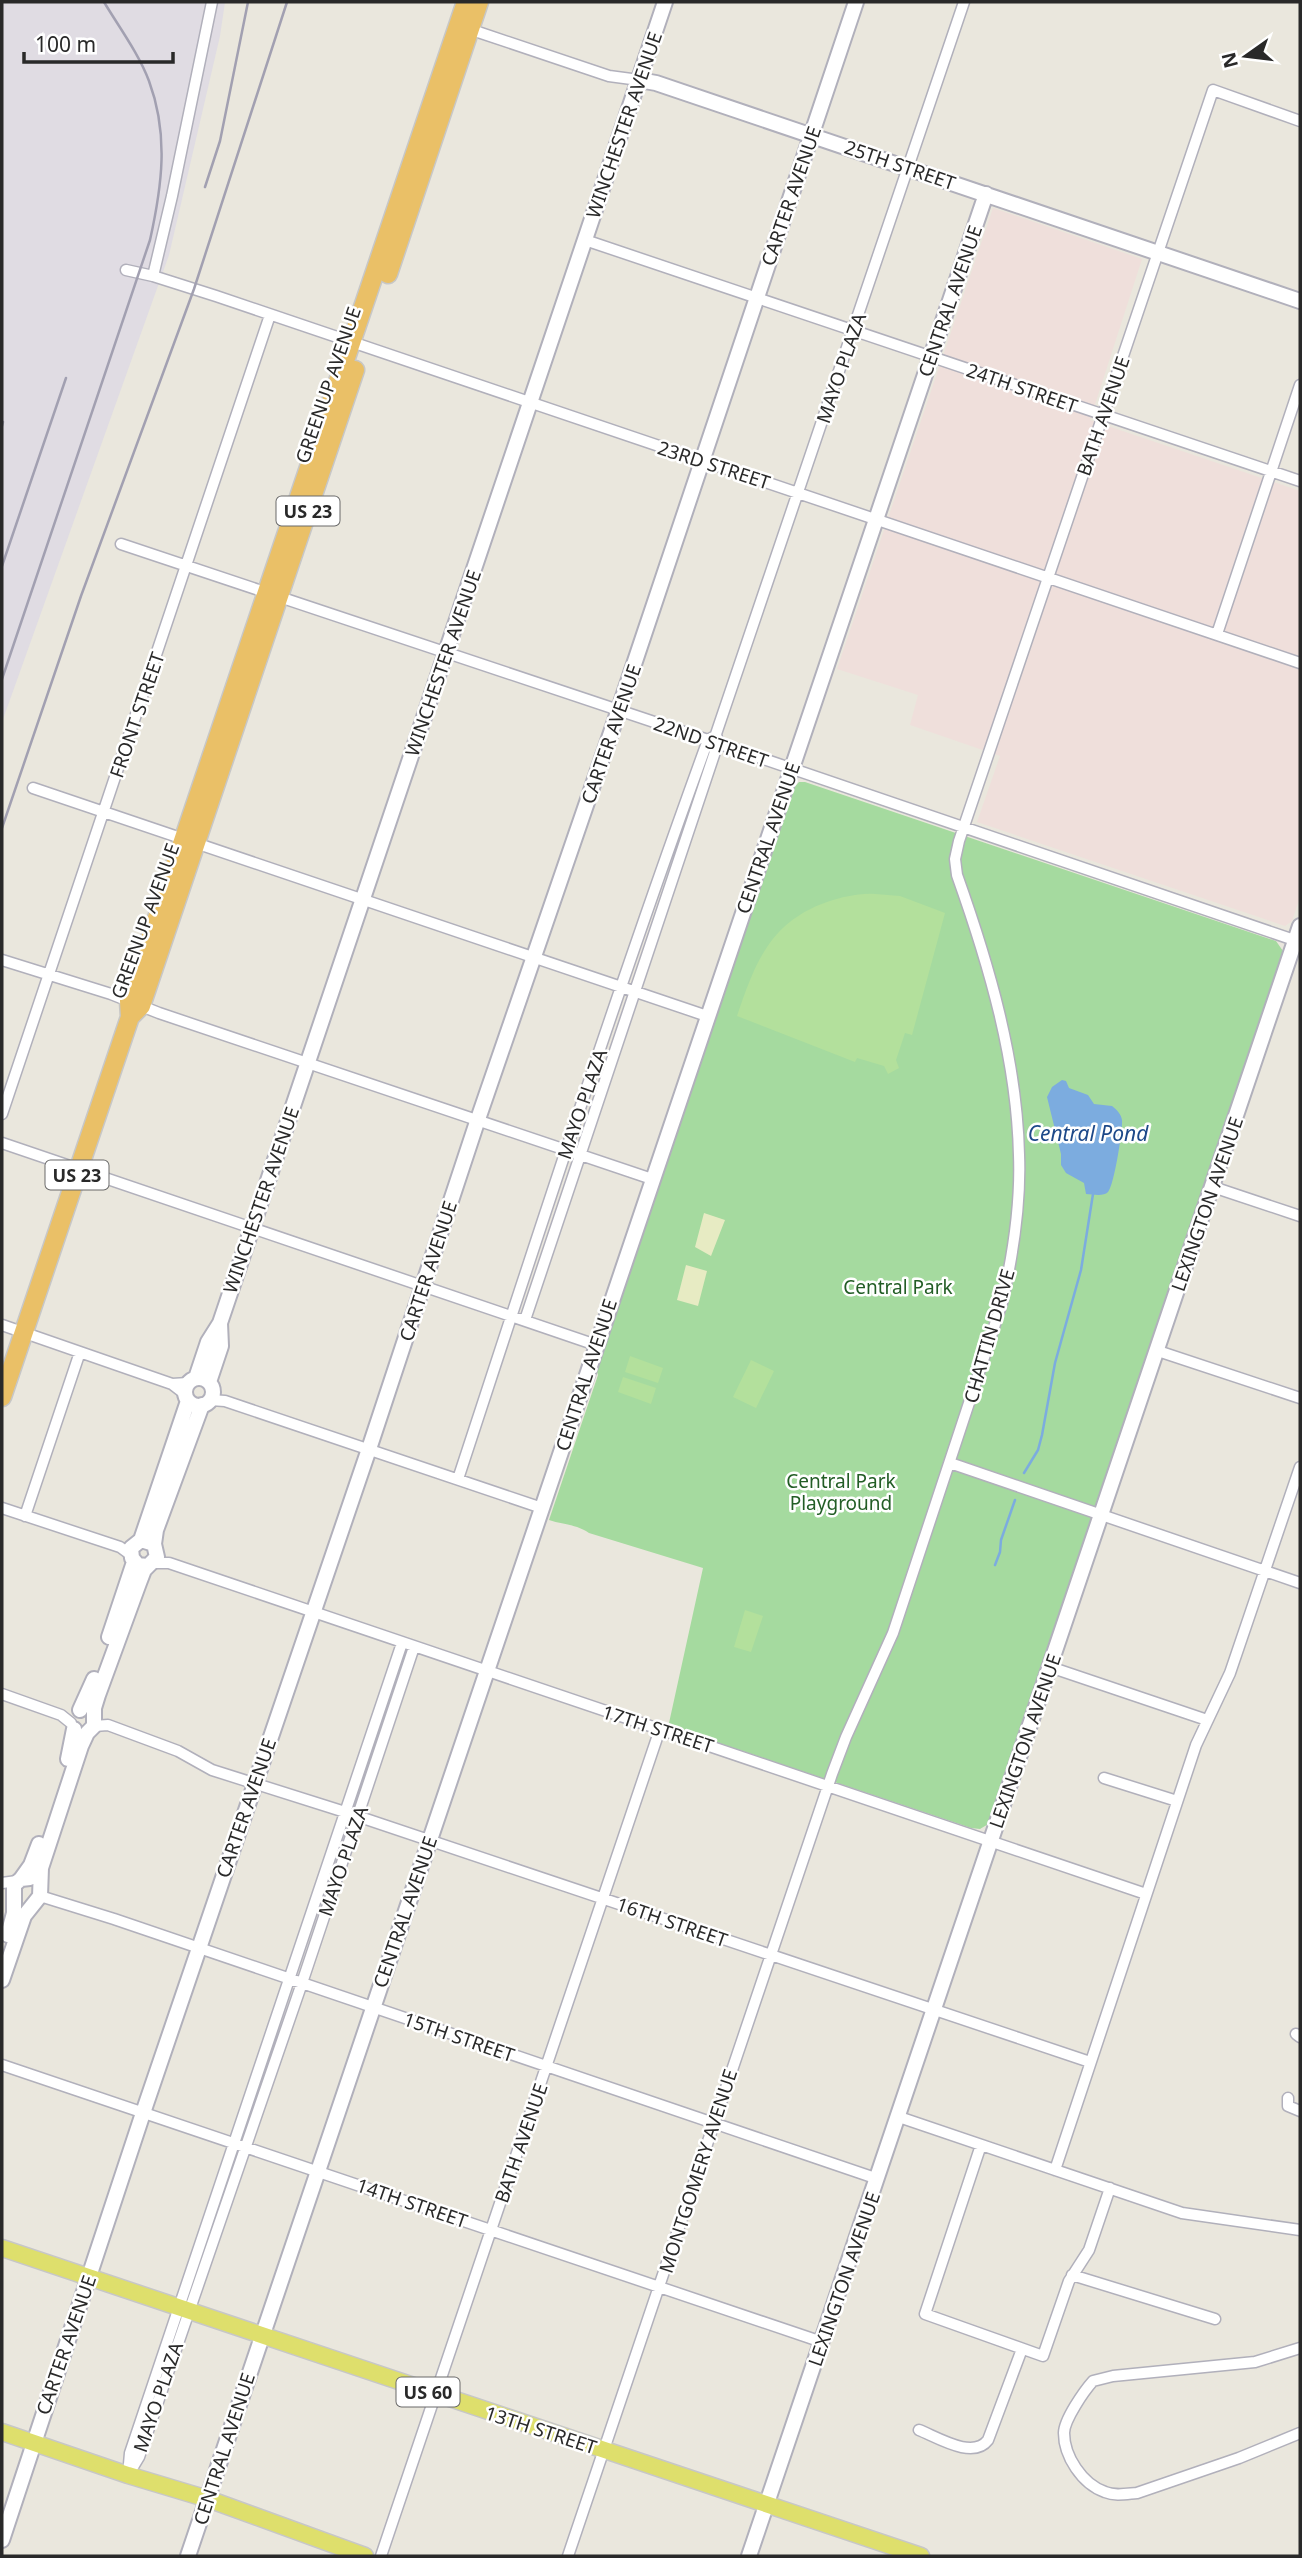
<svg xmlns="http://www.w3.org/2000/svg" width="1302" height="2558" viewBox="0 0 1302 2558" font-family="'Noto Sans',sans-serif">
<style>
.industrial{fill:#e0dce3}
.medical{fill:#efdfdb}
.green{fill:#a5da9f}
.sand{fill:#e7ebc3}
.pitch{fill:#b3e09c}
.water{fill:#7cacdf}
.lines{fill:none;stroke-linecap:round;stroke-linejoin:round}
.stream{stroke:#7cacdf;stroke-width:2.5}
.street-casing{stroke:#b1b0bb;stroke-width:13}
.secondary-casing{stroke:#b1b0bb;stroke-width:18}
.primary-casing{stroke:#c7c7c7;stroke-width:19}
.highway-casing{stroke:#c7c7c7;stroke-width:21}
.street{stroke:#fff;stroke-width:10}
.secondary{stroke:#fff;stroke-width:14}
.primary{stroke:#dedf6c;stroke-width:16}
.highway{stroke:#eac067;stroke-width:18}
.rail{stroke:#a2a0b1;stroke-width:2.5}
.labels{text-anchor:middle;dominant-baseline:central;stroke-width:5;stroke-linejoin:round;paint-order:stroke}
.shield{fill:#fff;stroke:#696969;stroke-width:2}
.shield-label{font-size:18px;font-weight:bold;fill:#292929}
.street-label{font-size:19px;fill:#292929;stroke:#fff}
.park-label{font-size:19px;fill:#225d25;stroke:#fff}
.water-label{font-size:21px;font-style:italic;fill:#1d4989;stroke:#fff}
</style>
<rect width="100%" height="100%" fill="#eae7dd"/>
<!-- industrial -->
<path class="industrial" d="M2,2H225L220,36L169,255L2,722Z"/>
<!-- medical -->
<path class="medical" d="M993,208L1142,259L1090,420L1300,491V897L1292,921L1285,926L977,822L1000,756L910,725L918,695L837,669Z"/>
<!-- green -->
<path class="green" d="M799,782H805L1276,941L1283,951L990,1823L980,1829L971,1828L671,1727L669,1723L703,1568L589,1533C576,1524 564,1525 549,1520L598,1375L596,1369L792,790Z"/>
<!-- sand -->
<path class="sand" d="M704,1213L725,1220L711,1256L695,1247Z
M686,1265L707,1271L698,1306L677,1300Z"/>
<!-- pitch -->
<path class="pitch" d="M875,894L900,896L945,913L912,1035L905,1033L896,1060L899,1068L888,1074L884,1066L857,1058L855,1062L737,1016C755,963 770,922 827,902C843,897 858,893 875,894Z
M630,1356L663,1368L658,1383L625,1372Z
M751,1360L774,1371L756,1408L733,1397Z
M623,1377L656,1388L651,1404L618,1392Z
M745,1610L763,1616L751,1652L734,1647Z"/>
<!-- water -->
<path class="water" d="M1062,1080L1066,1081L1069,1088L1088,1095L1094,1104L1112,1106C1117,1110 1121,1114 1122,1120C1123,1129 1114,1186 1108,1192C1103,1197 1092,1194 1086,1194L1084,1183L1066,1173L1061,1165V1154L1047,1097L1052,1087Z"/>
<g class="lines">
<!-- stream -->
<path class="stream" d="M1024,1473L1038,1450L1042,1435L1055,1363L1081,1270L1093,1194
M995,1565L1000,1552L1001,1540L1015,1500"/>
<!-- street casing -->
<g class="street-casing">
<path id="street" d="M469,29L609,76L639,80
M585,240L1300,481
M126,270L153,276L216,296L1300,663
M153,276L172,196L212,2
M121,544L708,740L1300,942
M1217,634L1300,385
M33,788L707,1016
M2,960L111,994L159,1013L652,1179
M2,1114L270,315
M2,1143L596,1345
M1213,1187L1300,1216
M525,1320L718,743L716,734L964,2
M2,1325L172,1384L185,1394
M1158,1351L1300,1398
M172,1384L188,1383
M210,1400L225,1401L542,1508
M950,1463L1300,1583
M458,1479C539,1232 619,984 708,740L713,737
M2,1508L120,1547L131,1555
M25,1516L80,1352
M153,1563H169L1146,1894
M1050,1667L1207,1720
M2,1694L61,1715L71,1723
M94,1726L108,1725L178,1751L212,1770L345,1812L1090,2062
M1104,1778L1177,1801
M2,1883L17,1881
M40,1896L114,1919L878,2179
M1296,2034L1300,2037
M2,2065L822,2342
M1288,2098V2106L1300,2111
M899,2117L1182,2213L1300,2230
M981,2145L925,2314L1043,2356L1069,2281L1089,2250L1110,2188
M1055,2170L1196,1745L1230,1673L1300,1467
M1072,2275L1215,2319
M1300,2348L1255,2362L1113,2376L1093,2381C1084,2391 1064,2420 1064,2433C1064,2456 1082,2484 1105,2492C1115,2496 1125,2494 1137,2493L1239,2458L1300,2433
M919,2430C937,2437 973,2460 988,2440L1022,2349
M130,2472L139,2457L302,1983L414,1647
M128,2475L130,2453L402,1643
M381,2556L660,1729
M568,2556L832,1774L846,1737L893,1633L1002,1303C1013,1255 1021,1206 1019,1155C1017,1060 989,965 957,875L955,859L959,841L1213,90L1300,121"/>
</g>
<!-- secondary casing -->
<g class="secondary-casing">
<path id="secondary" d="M639,80L656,83L1300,301
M196,1378L208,1342L220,1323L665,2
M185 1392a14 14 0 1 1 28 0a14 14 0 1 1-28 0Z
M209,1382L221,1346L220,1323
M141,1540L188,1401
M154,1544L156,1530L202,1405
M109,1637L134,1562
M80,1710L94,1679
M68,1759L74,1729
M21,1879L31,1865L39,1844
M8,1935L14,1913V1885L21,1879L30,1878
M2,1980L24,1916L40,1896L41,1868L81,1746L87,1733L94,1726V1708L98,1695L139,1583L144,1570L157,1557L154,1544L141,1540L131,1548L132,1558L138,1565L147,1566
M2,2540L146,2104L369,1449L477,1122L616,718L856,2
M188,2556L986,194
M749,2556L1300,926"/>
</g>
<!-- primary casing -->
<g class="primary-casing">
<path id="primary" d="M2,2248L921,2556
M2,2432L128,2475L208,2499L365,2556"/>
</g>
<!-- highway casing -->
<g class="highway-casing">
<path id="highway" d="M388,274L479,2
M130,1017L141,1006L355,370
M2,1397L130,1017L129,1001L466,2"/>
</g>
<!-- street -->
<use href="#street" class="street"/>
<!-- secondary -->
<use href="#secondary" class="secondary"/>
<!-- primary -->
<use href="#primary" class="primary"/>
<!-- highway -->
<use href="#highway" class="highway"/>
<!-- rail -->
<path class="rail" d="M205,187L220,141L248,2
M2,426L3,422
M2,566L66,378
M2,679L150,240C162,186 169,135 149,81C139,54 119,27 104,2
M2,828L81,596L194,289L287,2"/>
</g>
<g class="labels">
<!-- shield labels -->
<g class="shield">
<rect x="276.5" y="496.5" width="63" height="29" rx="5"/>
<rect x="45.5" y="1160.5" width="63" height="29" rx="5"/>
<rect x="396.5" y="2377.5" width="63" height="29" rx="5"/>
</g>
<g class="shield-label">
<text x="308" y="511">US 23</text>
<text x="77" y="1175">US 23</text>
<text x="428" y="2392">US 60</text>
</g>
<!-- street labels -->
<g class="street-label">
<text transform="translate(624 125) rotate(-71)">WINCHESTER AVENUE</text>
<text transform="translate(900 165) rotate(19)">25TH STREET</text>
<text transform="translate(791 196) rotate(-71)">CARTER AVENUE</text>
<text transform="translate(950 301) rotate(-71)">CENTRAL AVENUE</text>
<text transform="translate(841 368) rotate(-71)">MAYO PLAZA</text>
<text transform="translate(328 385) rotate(-71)">GREENUP AVENUE</text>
<text transform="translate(1022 388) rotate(19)">24TH STREET</text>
<text transform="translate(1103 416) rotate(-71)">BATH AVENUE</text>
<text transform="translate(714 465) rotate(18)">23RD STREET</text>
<text transform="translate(443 663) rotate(-71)">WINCHESTER AVENUE</text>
<text transform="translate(137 715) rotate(-71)">FRONT STREET</text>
<text transform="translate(611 734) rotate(-71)">CARTER AVENUE</text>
<text transform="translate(711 742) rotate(19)">22ND STREET</text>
<text transform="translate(768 838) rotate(-71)">CENTRAL AVENUE</text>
<text transform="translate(145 921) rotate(-70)">GREENUP AVENUE</text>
<text transform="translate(582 1104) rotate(-71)">MAYO PLAZA</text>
<text transform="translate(261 1200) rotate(-71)">WINCHESTER AVENUE</text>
<text transform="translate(1207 1204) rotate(-71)">LEXINGTON AVENUE</text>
<text transform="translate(428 1271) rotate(-72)">CARTER AVENUE</text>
<text transform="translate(989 1336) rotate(-74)">CHATTIN DRIVE</text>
<text transform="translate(586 1375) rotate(-72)">CENTRAL AVENUE</text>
<text transform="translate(658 1729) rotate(18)">17TH STREET</text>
<text transform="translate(1025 1741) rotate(-71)">LEXINGTON AVENUE</text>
<text transform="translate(246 1808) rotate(-71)">CARTER AVENUE</text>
<text transform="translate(343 1861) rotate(-71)">MAYO PLAZA</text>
<text transform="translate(405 1912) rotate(-71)">CENTRAL AVENUE</text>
<text transform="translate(672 1922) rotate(19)">16TH STREET</text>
<text transform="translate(459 2037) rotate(19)">15TH STREET</text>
<text transform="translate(521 2143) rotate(-71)">BATH AVENUE</text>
<text transform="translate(698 2171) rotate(-72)">MONTGOMERY AVENUE</text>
<text transform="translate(412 2203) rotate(19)">14TH STREET</text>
<text transform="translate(844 2279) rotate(-71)">LEXINGTON AVENUE</text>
<text transform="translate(66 2345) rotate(-71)">CARTER AVENUE</text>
<text transform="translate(158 2397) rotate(-71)">MAYO PLAZA</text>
<text transform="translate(541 2430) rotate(18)">13TH STREET</text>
<text transform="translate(224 2449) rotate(-72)">CENTRAL AVENUE</text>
</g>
<!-- park labels -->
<g class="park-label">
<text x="898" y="1287">Central Park</text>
<text x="841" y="1481">Central Park<tspan x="841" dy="22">Playground</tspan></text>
</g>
<!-- water labels -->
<g class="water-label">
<text x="1088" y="1133">Central Pond</text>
</g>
</g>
<!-- border -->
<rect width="1302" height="2558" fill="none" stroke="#292929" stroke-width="7"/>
<!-- north arrow -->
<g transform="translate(1246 56) rotate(256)" stroke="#ffffff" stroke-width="5" paint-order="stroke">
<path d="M0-5L12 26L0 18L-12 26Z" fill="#292929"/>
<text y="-10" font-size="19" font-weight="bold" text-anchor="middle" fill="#292929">N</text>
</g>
<!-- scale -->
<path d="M24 52v10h149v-10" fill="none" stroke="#292929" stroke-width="3.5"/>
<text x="35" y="52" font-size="21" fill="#292929" stroke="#ffffff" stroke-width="5" paint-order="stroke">100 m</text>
</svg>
